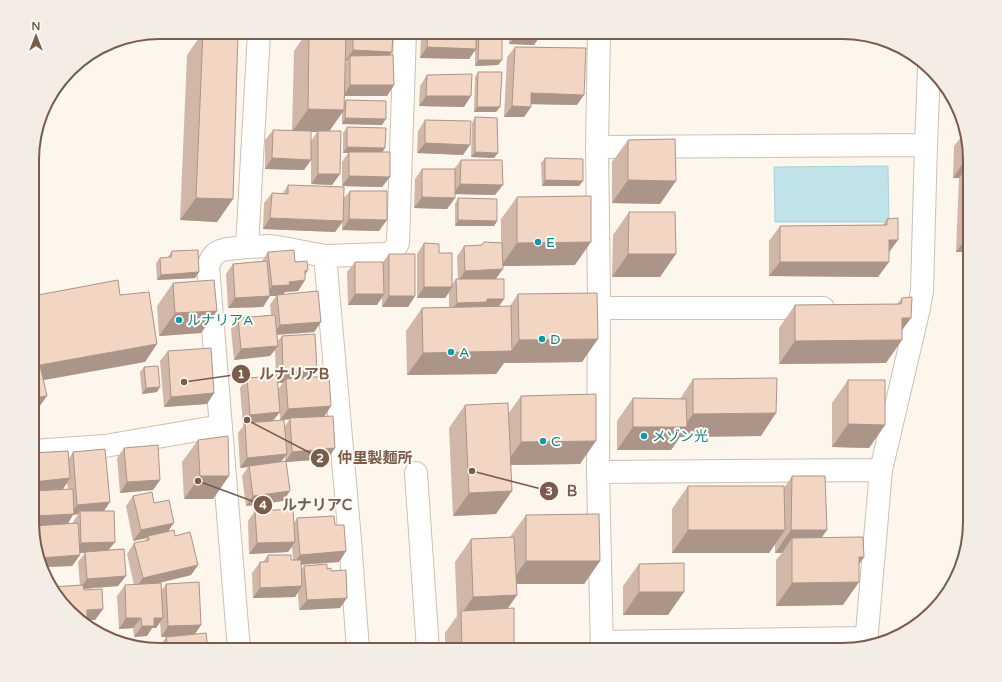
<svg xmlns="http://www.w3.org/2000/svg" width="1002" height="682" viewBox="0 0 1002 682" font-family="'Varela Round','Noto Sans JP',sans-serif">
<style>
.water{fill:#bfe3e8;stroke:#a5d3da}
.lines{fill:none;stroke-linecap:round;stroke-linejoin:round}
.minor-casing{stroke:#d1beb0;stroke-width:24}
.minor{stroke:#fff;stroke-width:22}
.wall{fill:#d1b7a8;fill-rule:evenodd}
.shaded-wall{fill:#aa9588}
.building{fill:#f3d5c3;stroke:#aa9588}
.culture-dot{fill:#0f9aa8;stroke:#fffaf3;stroke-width:1.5}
.labels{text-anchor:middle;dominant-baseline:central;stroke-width:4;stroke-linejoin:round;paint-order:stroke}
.culture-label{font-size:14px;fill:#0d838f;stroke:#fffaf3;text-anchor:start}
.rim{fill:none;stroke:#7a5c4d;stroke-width:2}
.leader{fill:none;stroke:#7a5c4d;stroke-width:1.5}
.callout-dot{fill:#7a5c4d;stroke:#fffaf3;stroke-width:1.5}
.mark-label{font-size:12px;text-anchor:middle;font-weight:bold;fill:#fff}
.callout-label{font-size:15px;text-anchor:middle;font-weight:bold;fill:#7a5c4d;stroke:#fffaf3;stroke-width:4;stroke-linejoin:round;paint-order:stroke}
</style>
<rect width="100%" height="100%" fill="#fdf6ec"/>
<!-- water -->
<path class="water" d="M888,166L889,222H775L774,167Z"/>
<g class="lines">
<!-- minor casing -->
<g class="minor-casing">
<path id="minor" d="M599,32L597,147L599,297L598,472L602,650
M597,147L926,145
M247,247L259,32
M325,256L350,540L358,650
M599,308H823
M33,451L105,446L221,426
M598,472L881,470
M416,473L428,650
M602,642L867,638
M866,644L881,470L919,308L922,291L926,145L929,69
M239,650L208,267L211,259L215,254L220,251L227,249L247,247L269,246L283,248L325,256L386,254L394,251L398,243L405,32"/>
</g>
<!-- minor -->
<use href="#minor" class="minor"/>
</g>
<!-- wall -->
<path class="wall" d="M181,32H210L233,199L217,222L180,220L187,55L201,35L181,34Z
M307,32H346L345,64L347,61H345L346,37L349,32H393L392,52L390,56L394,85L387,96H344V102L346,100L382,125L342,124V113L329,131L340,174L332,185L311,184V141L317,132H311V160L304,170L265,169V140L273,130L292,131L294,51Z
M424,32H502V60L498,65L475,66V50L469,59L420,58L421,37Z
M510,32H541L534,45L509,44Z
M515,47L577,105L531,104V107L524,117H504L507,57Z
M478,72L500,107L496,112H474L475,77Z
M427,75L464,107L419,106L420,86Z
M475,117L494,158L471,157L472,123Z
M425,120L463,155L417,153L418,131Z
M347,127L383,152L382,187L342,186V162L348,153H343V133Z
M964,133L970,152V252H956L959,178H953L954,146Z
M628,140L660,204L612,203V162Z
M545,158L579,186H542L541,163Z
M461,160L495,195L455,194V198L447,209L414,208L415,179L422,169H454Z
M288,185L343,199L350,191L379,231L342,230V223L335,232L263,229L264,203L272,193H283Z
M517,197L575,265L503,266L496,279L504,299L498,307L510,306L518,294L582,362L504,363L496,374L407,375L406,331L422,308L449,307V293L445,298H417V254L424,243L439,253L452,284L456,279H458L457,256L464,246L481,245L501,243V219Z
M458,198L497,221L494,226H455V204Z
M629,212L660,277H612L613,235Z
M887,219L889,253L878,277L769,276V241L780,226L883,225Z
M172,251L199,272L195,278L157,280L156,263L160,258L168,257Z
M268,252L295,262L305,275V280L298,291L285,292L283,294L321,322L314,332L277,335V342L282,336L313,377L331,406L324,416L328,459L286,462L283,501L246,506L242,476L248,467L240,468L238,433L244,425H243L240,388L247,378L276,376L275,350L270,356L234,360L231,329L238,318L271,315L270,305L276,296H270L263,307L228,308L226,274L233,264L262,261ZM277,383H283L278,389L280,420L290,419L285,426L273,421ZM285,457V461H281Z
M389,254L415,296L408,307H382V298L377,305H348L347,272L355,262H383Z
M173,283L217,311L201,333L159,336L157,306Z
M902,298V331L886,363L779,364V328L795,305L897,304Z
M168,351L214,393L207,404L164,407L160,361Z
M144,367L157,392L142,394L140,372Z
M693,379L761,436L680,437L671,450H617V421L633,398L680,399Z
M848,380L885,425L869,448L832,447V403Z
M521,396L580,464L511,465L496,514L453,516L449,428L465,405L508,414Z
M198,440L229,476L213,499H184L182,462Z
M124,448L160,480L153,490L120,493L117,458Z
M105,449L110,502L104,511H114L115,542L108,550L124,549L126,576L118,586L84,589V590L102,589L103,609L95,620H86L83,624L50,587L80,586L78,562L85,553H79L80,555L72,566L43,567L33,539V453L68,451L69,458L73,452ZM67,483L68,490L43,491L63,489ZM78,514L73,522V523L67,524L73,515Z
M792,476L821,537L859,564L843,605L776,606V560L782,553H775V544L769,553H672V509L688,486L784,488Z
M133,496L154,503L168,531L175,536L198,565L191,575L158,583L162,590L166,584L201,625L195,634L208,650H157L167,636L161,637L160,622L156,628H152L147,636L134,637L133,628L119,629L117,596L125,585H134L127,554L134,543L145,541L147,538L133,541L126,506Z
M255,511L294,523L297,518L335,525L346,551L339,562L301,565V570L304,566L327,569L331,571L340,608L299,610L298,592L295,597L253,598L252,573L260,562H263L268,555L293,560L292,547L288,552L249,554L248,521Z
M526,515L600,561L584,584H516L517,595L507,609L514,650H445V633L457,616L455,562L471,539L510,537Z
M639,564L668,615H623V586Z"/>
<!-- shaded-wall -->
<path class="shaded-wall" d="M182,32H203L201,35L181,34Z
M517,34L541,35L534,45L509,44Z
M427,47L476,49L469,59L420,58Z
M353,50L392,52L385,62L350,56L347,61H345Z
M478,60H502L498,65L475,66Z
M350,85H394L387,96H343Z
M531,93L584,95L577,105L524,104Z
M426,96H471L464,107L419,106Z
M512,106L531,107L524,117H504Z
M477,107H500L496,112H474Z
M308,109L344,110L328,133L318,131L317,132H292Z
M345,118L386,119L382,125L342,124Z
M425,143L470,145L463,155L417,153Z
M347,147L385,148L382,153L349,152L348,153H343Z
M475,152L498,153L494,158L471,157Z
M272,158L311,160L304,170L265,169Z
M963,163L970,164L959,178H953Z
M318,174H340L332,185L311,184Z
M349,176L390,177L382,187L342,186Z
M545,180L583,181L579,186H542Z
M628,180L676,181L660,204L612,203Z
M460,184L503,185L495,195L453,194Z
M422,197L455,198L447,209L414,208Z
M196,198L233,199L217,222L180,220Z
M270,218L343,221L335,232L263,229Z
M349,219L387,220L379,231L342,230Z
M458,220L497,221L494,226H455Z
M967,237H970V252H956Z
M889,240H898L887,255Z
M591,242L575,265L501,266L517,243Z
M628,254H676L660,277H612Z
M780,262H889L878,277L769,276Z
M503,269L495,280L458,282L465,271Z
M308,270L301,281L305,280L298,291L285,292L282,296L277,295L276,296H270L263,307L228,308L235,298L264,296L272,286L289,282L305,271Z
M199,272L195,278L157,280L161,275Z
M424,287H452L445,298H417Z
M355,294H384L377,305H348Z
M389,296H415L408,307H382Z
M487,299H504L497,309L449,313L457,303Z
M217,311L201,333L159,336L175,313Z
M902,318H911L895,340H902L886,363L779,364L795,341Z
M321,322L314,332L273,335L280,325Z
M598,339L582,362L504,363L496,374L407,375L423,353L511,351L519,340Z
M157,344L145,362L33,382L40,365Z
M278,346L270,356L234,360L241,349Z
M317,371L310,381L286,379L283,383H276L283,372Z
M160,387L157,392L142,394L146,388Z
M214,393L207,404L164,407L171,397Z
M47,396L34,414L33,415V398Z
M331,406L324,417L280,420L288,409Z
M280,412L272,422L245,423L243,425L250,415Z
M776,413L761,436L680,437L671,450H617L633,427H684L693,414Z
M848,424L885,425L869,448L832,447Z
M596,441L580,464L505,465L521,442Z
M335,448L328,459L285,462L292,452Z
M287,454L279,464L249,466L248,467L240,468L247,458Z
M200,476H229L213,499H184Z
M70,478L63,489L33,492V482Z
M160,480L153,490L120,493L127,482Z
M290,491L283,501L246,506L253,496Z
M512,491L496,514L453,516L469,493Z
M110,502L103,512L80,511L78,514L73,515L67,525L33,526V516L70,514L77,505Z
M174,523L167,533L148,536L147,538L133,541L141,530Z
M688,530H785L769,553H672Z
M791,530H827L811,553L792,538L782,553H775Z
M115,542L107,552L74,553L81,543Z
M295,542L288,552L249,554L257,543Z
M346,551L339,562L293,565L300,555Z
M80,555L72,566L43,567L40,558Z
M859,557H864L848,580Z
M526,561H600L584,584H510Z
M198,565L191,575L135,589L143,578Z
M126,576L118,586L80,589L87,579Z
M859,582L843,605L776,606L792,583Z
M302,586L295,597L253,598L260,588Z
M639,592H684L668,615H623Z
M517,595L501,618L461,615L473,597Z
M347,598L340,608L299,610L307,600Z
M103,609L95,620H86L83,624L78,619L87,610Z
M126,618H141L133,628L119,629Z
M154,618H163L156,628H152L147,636L134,637L142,626Z
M201,625L194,635L161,637L168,626Z"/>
<!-- building -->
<path class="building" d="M203,32L238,33L233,199L196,198Z
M309,32H346L344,110L308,109Z
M353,32H393L392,52L353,50Z
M428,32H476V49L427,47Z
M479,32H502V60H478Z
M517,32H541V35L517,34Z
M515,47L586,48L584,95L531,93V107L512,106Z
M393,55L394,85H350V56Z
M478,72H502L500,107H477Z
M472,74L471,96H426L427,75Z
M346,100L386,101V119L345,118Z
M475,117L497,118L498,153L475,152Z
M425,120L471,121L470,145L425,143Z
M347,127L386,128L385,148L347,147Z
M273,130L311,131V160L272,158Z
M318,131H341L340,174H318Z
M965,134L970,152V237H967L970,164L963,163Z
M675,139L676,181L628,180V140Z
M349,152H390V177L349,176Z
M545,158L583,159V181L545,180Z
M461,160H502L503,185L460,184Z
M422,169H455V198L422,197Z
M288,185L344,187L343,221L270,218L272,193L288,194Z
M350,191H387V220L349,219Z
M591,196V242L517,243V197Z
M458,198L497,199V221L458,220Z
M629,212H675L676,254H628Z
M898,218V240H889V262H780V226L887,225V219Z
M484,242L502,243L503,269L465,271L464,246L482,245Z
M424,243L439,244V253H452V287H424Z
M198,250L199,272L161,275L160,258L171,257L172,251Z
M294,250L295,262L307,261L308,270L305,271V280L289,282L290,285L272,286L268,252Z
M389,254H415V296H389Z
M267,261L270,296L235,298L233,264Z
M355,262H383L384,294H355Z
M456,279H504V299H487V302L457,303Z
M118,280L120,295L149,292L157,344L40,365L47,396L33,398V296Z
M214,280L217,311L175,313L173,283Z
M318,291L321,322L280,325L277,295Z
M597,293L598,339L519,340L518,294Z
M912,297L911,318H902V340L795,341V305L901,304L902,298Z
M511,306L512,351L423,353L422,308Z
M275,315L278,346L241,349L238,318Z
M315,334L317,371L283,372L282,336Z
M211,348L214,393L171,397L168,351Z
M158,366L160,387L146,388L144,367Z
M277,376L280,412L250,415L247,378Z
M329,376L331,406L288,409L286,379Z
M777,378L776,413L693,414V379Z
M848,380H885V425L848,424Z
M596,394V441L521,442V396Z
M633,398L686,399L687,427H633Z
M508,403L512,491L469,493L465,405Z
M333,416L335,448L292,452L290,418Z
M284,420L287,454L247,458L245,423Z
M228,436L229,476H200L198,440Z
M158,445L160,480L127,482L124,448Z
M105,449L110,502L77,505L73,452Z
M68,451L70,478L33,482V453Z
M286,461L290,491L253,496L249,466Z
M792,476H825L827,530H791Z
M688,486H784L785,530H688Z
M73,489L74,514L33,516V491Z
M152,492L154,503L169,500L174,523L141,530L133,496Z
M293,509L295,542L257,543L255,511Z
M80,511H114L115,542L81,543Z
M599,514L600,561H526V515Z
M334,516L335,525H344L346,551L300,555L297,518Z
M78,523L80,555L40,558L33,539V526Z
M174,530L175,536L190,532L198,565L143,578L134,543L149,540L148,536Z
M514,537L517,595L473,597L471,539Z
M863,537L864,557H859V582L792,583V538Z
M124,549L126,576L87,579L85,552Z
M268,555H291V560H301L302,586L260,588V562H268Z
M684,563V592H639V564Z
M327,564V569L331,568V571L346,570L347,598L307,600L304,566Z
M199,582L201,625L168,626L166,584Z
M161,583L163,618H154V626H142L141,618H126L125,585Z
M83,585L84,590L102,589L103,609L87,610V619H78L70,610V609L50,587Z
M514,608V650H462L461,611Z
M206,633L208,650H168L166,637Z"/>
<!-- markers -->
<g class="culture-dot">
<circle cx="538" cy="242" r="4"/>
<circle cx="179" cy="320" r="4"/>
<circle cx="542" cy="339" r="4"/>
<circle cx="451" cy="352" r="4"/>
<circle cx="644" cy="436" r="4"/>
<circle cx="543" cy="441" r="4"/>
</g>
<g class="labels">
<!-- culture labels -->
<g class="culture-label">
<text x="546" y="242">E</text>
<text x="187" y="320">ルナリアA</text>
<text x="550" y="339">D</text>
<text x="459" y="352">A</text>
<text x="652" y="436">メゾン光</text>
<text x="551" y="441">C</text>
</g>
</g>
<!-- crop -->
<path d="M0 0H1002V682H0ZM160 39H842A121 121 0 0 1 963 160V522A121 121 0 0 1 842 643H160A121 121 0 0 1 39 522V160A121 121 0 0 1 160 39Z" fill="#f4ede6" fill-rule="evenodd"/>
<path class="rim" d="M160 39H842A121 121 0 0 1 963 160V522A121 121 0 0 1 842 643H160A121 121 0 0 1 39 522V160A121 121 0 0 1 160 39Z"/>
<!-- callouts -->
<path class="leader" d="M184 382L241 374M247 420L320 458M472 471L549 491M198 481L263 505"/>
<g class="callout-dot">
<circle cx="184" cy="382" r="4"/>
<circle cx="247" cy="420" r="4"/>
<circle cx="472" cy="471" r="4"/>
<circle cx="198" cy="481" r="4"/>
<circle cx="241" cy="374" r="10"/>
<circle cx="320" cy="458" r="10"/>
<circle cx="549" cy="491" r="10"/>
<circle cx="263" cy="505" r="10"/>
</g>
<g class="mark-label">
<text x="241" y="378">1</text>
<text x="320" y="462">2</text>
<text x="549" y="495">3</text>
<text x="263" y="509">4</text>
</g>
<g class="callout-label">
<text x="294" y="379">ルナリアB</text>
<text x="375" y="463">仲里製麺所</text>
<text x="572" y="496">B</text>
<text x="317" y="510">ルナリアC</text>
</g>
<!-- north arrow -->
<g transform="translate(36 36)" stroke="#fffaf3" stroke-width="3" paint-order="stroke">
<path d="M0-3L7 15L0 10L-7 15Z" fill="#7a5c4d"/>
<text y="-6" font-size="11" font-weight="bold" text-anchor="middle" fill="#7a5c4d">N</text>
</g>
</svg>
